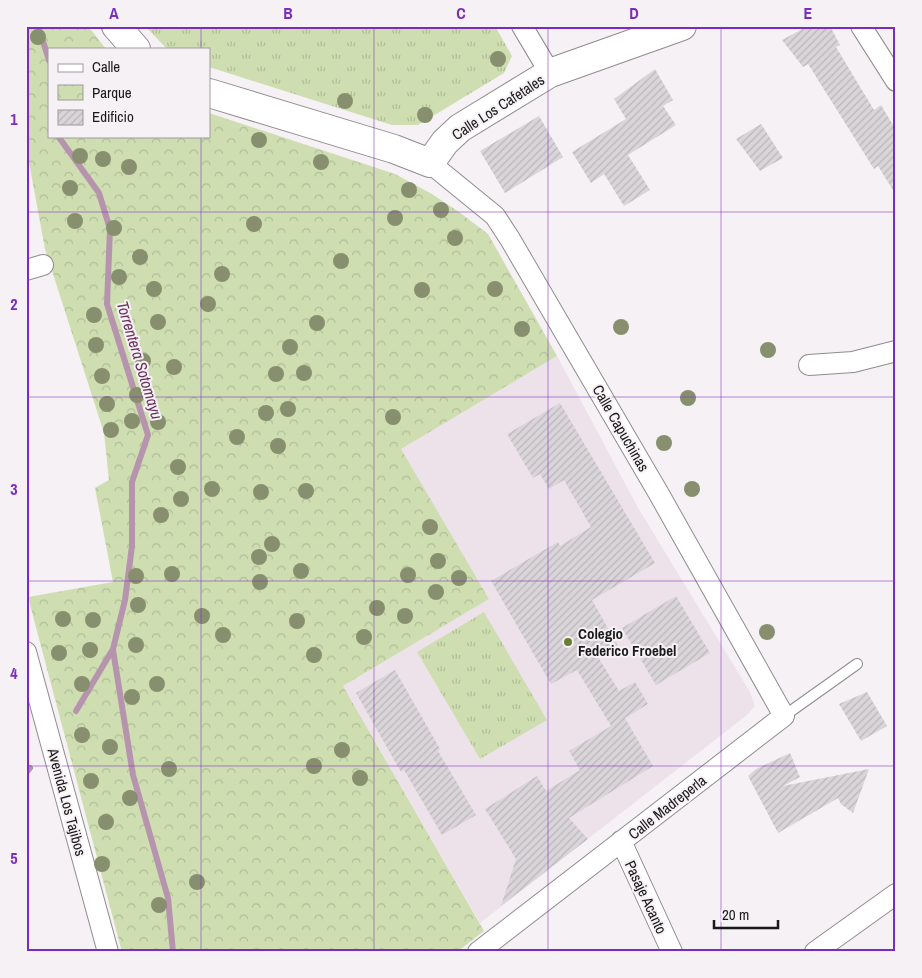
<svg xmlns="http://www.w3.org/2000/svg" width="922" height="978" viewBox="0 0 922 978" font-family="'Archivo Narrow',sans-serif">
<style>
.built{fill:#ede2ea}
.grass{fill:url(#grass-tufts)}
.park{fill:url(#park-crowns)}
.lines{fill:none;stroke-linecap:round;stroke-linejoin:round}
.stream{stroke:#b794ad;stroke-width:6}
.building{fill:url(#building-hatch)}
.lane-casing{stroke:#908c8f;stroke-width:12}
.street-casing{stroke:#908c8f;stroke-width:22}
.secondary-casing{stroke:#908c8f;stroke-width:30}
.lane{stroke:#fff;stroke-width:10}
.street{stroke:#fff;stroke-width:20}
.secondary{stroke:#fff;stroke-width:28}
.tree{fill:#888f6e}
.grid{fill:none;stroke:#7b2cbf;stroke-width:1;stroke-opacity:0.55}
.poi-dot{fill:#687f31;stroke:#f5f1f4;stroke-width:2}
.labels{text-anchor:middle;dominant-baseline:central;stroke-width:4;stroke-linejoin:round;paint-order:stroke}
.street-label{font-size:15px;fill:#1a191a;stroke:#f5f1f4}
.poi-label{font-size:15px;font-weight:bold;fill:#1a191a;stroke:#f5f1f4;text-anchor:start}
.water-label{font-size:16px;font-style:italic;fill:#6b315e;stroke:#f5f1f4}
.neatline{fill:none;stroke:#7b2cbf;stroke-width:2}
.grid-label{font-size:16px;text-anchor:middle;font-weight:bold;fill:#7b2cbf}
</style>
<defs>
<pattern id="grass-tufts" width="24" height="20" patternUnits="userSpaceOnUse" patternTransform="scale(1.25)"><rect width="24" height="20" fill="#cedeb1"/><path d="M3 7l-1-3M5 7V3M7 7l1-3M15 17l-1-3M17 17v-4M19 17l1-3" fill="none" stroke="#b0be98"/></pattern>
<pattern id="park-crowns" width="20" height="18" patternUnits="userSpaceOnUse" patternTransform="scale(1.25)"><rect width="20" height="18" fill="#cedeb1"/><path d="M2 6a3 3 0 1 1 6 0M12 15a3 3 0 1 1 6 0" fill="none" stroke="#b0be98"/></pattern>
<pattern id="building-hatch" width="6" height="6" patternUnits="userSpaceOnUse" patternTransform="scale(1.25)"><rect width="6" height="6" fill="#d9d5d8"/><path d="M-1 1l2-2M0 6l6-6M5 7l2-2" fill="none" stroke="#bab6b9"/></pattern>
</defs>
<rect width="100%" height="100%" fill="#f5f1f4"/>
<!-- built -->
<path class="built" d="M557,356L637,506L750,692L755,706L747,715L480,923L343,686L489,599L400,449Z"/>
<!-- grass -->
<path class="grass" d="M145,26H495L512,56L504,73L418,125H392L209,67V49H167Z
M484,612L547,720L480,759L417,652Z"/>
<!-- park -->
<path class="park" d="M26,26H88L106,49H49V136H209V113L395,174L432,194L459,212L488,234L557,356L401,449L489,599L343,686L484,931L457,952H122L28,597L113,582L95,488L109,480L104,433L45,249L26,146Z"/>
<g class="lines">
<!-- stream -->
<path class="stream" d="M38,26L49,60
M58,136L99,193L110,229L107,304L148,435L132,482V546L125,600L113,649L76,711
M113,650L133,775L168,898L173,952
M26,773L30,768"/>
</g>
<!-- building -->
<path class="building" d="M808,26H830L840,45L836,47L874,110L881,105L896,130V195L878,166L874,169L808,64L803,67L782,40Z
M655,69L673,100L663,106L676,125L628,155L650,190L624,206L604,174L591,183L572,152L626,119L614,99Z
M539,116L563,157L505,193L480,151Z
M761,124L783,158L760,171L736,139Z
M560,403L655,563L592,600L618,646L598,657L619,691L635,682L648,704L625,718L653,766L569,818L588,839L501,906L516,859L485,809L537,776L546,791L580,770L569,751L611,726L577,670L551,684L491,581L558,542L560,546L591,527L564,480L549,489L540,474L533,478L507,434Z
M676,596L710,653L656,685L622,628Z
M395,670L440,749L438,751L476,815L442,835L404,770L401,772L356,693Z
M867,692L887,726L861,741L839,704Z
M790,753L800,777L783,786L869,769L853,813L841,804L838,798L778,833L748,776L756,769Z"/>
<g class="lines">
<!-- lane casing -->
<g class="lane-casing">
<path id="lane" d="M784,716L857,664"/>
</g>
<!-- street casing -->
<g class="street-casing">
<path id="street" d="M522,26L550,73
M861,26L896,81
M430,163L495,216L510,239L659,494L784,716L478,952
M26,270L43,265
M809,365L853,362L896,351
M26,652L108,952
M621,841L672,952
M815,952L896,894"/>
</g>
<!-- secondary casing -->
<g class="secondary-casing">
<path id="secondary" d="M116,26L136,49
M209,93L394,149L430,163L445,142L460,128L550,73L682,26"/>
</g>
<!-- lane -->
<use href="#lane" class="lane"/>
<!-- street -->
<use href="#street" class="street"/>
<!-- secondary -->
<use href="#secondary" class="secondary"/>
</g>
<!-- trees -->
<g class="tree">
<circle cx="38" cy="37" r="8"/>
<circle cx="498" cy="59" r="8"/>
<circle cx="345" cy="101" r="8"/>
<circle cx="425" cy="115" r="8"/>
<circle cx="259" cy="140" r="8"/>
<circle cx="80" cy="156" r="8"/>
<circle cx="103" cy="159" r="8"/>
<circle cx="321" cy="162" r="8"/>
<circle cx="129" cy="167" r="8"/>
<circle cx="70" cy="188" r="8"/>
<circle cx="409" cy="190" r="8"/>
<circle cx="441" cy="210" r="8"/>
<circle cx="395" cy="218" r="8"/>
<circle cx="75" cy="221" r="8"/>
<circle cx="254" cy="224" r="8"/>
<circle cx="114" cy="228" r="8"/>
<circle cx="455" cy="238" r="8"/>
<circle cx="140" cy="257" r="8"/>
<circle cx="341" cy="261" r="8"/>
<circle cx="222" cy="274" r="8"/>
<circle cx="119" cy="277" r="8"/>
<circle cx="154" cy="289" r="8"/>
<circle cx="495" cy="289" r="8"/>
<circle cx="422" cy="290" r="8"/>
<circle cx="208" cy="304" r="8"/>
<circle cx="94" cy="315" r="8"/>
<circle cx="158" cy="322" r="8"/>
<circle cx="317" cy="323" r="8"/>
<circle cx="621" cy="327" r="8"/>
<circle cx="522" cy="329" r="8"/>
<circle cx="96" cy="345" r="8"/>
<circle cx="290" cy="347" r="8"/>
<circle cx="768" cy="350" r="8"/>
<circle cx="143" cy="361" r="8"/>
<circle cx="174" cy="367" r="8"/>
<circle cx="304" cy="373" r="8"/>
<circle cx="276" cy="374" r="8"/>
<circle cx="102" cy="376" r="8"/>
<circle cx="137" cy="395" r="8"/>
<circle cx="688" cy="398" r="8"/>
<circle cx="107" cy="404" r="8"/>
<circle cx="288" cy="409" r="8"/>
<circle cx="266" cy="413" r="8"/>
<circle cx="393" cy="417" r="8"/>
<circle cx="132" cy="421" r="8"/>
<circle cx="158" cy="422" r="8"/>
<circle cx="111" cy="430" r="8"/>
<circle cx="237" cy="437" r="8"/>
<circle cx="664" cy="443" r="8"/>
<circle cx="278" cy="446" r="8"/>
<circle cx="178" cy="467" r="8"/>
<circle cx="212" cy="489" r="8"/>
<circle cx="692" cy="489" r="8"/>
<circle cx="306" cy="491" r="8"/>
<circle cx="261" cy="492" r="8"/>
<circle cx="181" cy="499" r="8"/>
<circle cx="161" cy="515" r="8"/>
<circle cx="430" cy="527" r="8"/>
<circle cx="272" cy="544" r="8"/>
<circle cx="259" cy="557" r="8"/>
<circle cx="438" cy="561" r="8"/>
<circle cx="301" cy="571" r="8"/>
<circle cx="172" cy="574" r="8"/>
<circle cx="408" cy="575" r="8"/>
<circle cx="136" cy="576" r="8"/>
<circle cx="459" cy="578" r="8"/>
<circle cx="260" cy="582" r="8"/>
<circle cx="436" cy="592" r="8"/>
<circle cx="138" cy="605" r="8"/>
<circle cx="377" cy="608" r="8"/>
<circle cx="202" cy="616" r="8"/>
<circle cx="405" cy="616" r="8"/>
<circle cx="63" cy="619" r="8"/>
<circle cx="93" cy="620" r="8"/>
<circle cx="297" cy="621" r="8"/>
<circle cx="767" cy="632" r="8"/>
<circle cx="223" cy="635" r="8"/>
<circle cx="364" cy="637" r="8"/>
<circle cx="136" cy="645" r="8"/>
<circle cx="90" cy="650" r="8"/>
<circle cx="59" cy="653" r="8"/>
<circle cx="314" cy="655" r="8"/>
<circle cx="82" cy="684" r="8"/>
<circle cx="157" cy="684" r="8"/>
<circle cx="132" cy="697" r="8"/>
<circle cx="82" cy="735" r="8"/>
<circle cx="110" cy="747" r="8"/>
<circle cx="342" cy="750" r="8"/>
<circle cx="314" cy="766" r="8"/>
<circle cx="169" cy="769" r="8"/>
<circle cx="360" cy="778" r="8"/>
<circle cx="91" cy="781" r="8"/>
<circle cx="130" cy="798" r="8"/>
<circle cx="106" cy="822" r="8"/>
<circle cx="102" cy="864" r="8"/>
<circle cx="197" cy="882" r="8"/>
<circle cx="159" cy="905" r="8"/>
</g>
<!-- grid -->
<path class="grid" d="M201,26V49M374,26V952M548,26V952M721,26V952M201,136V952M26,212H896M26,397H896M26,581H896M26,766H896"/>
<!-- markers -->
<circle class="poi-dot" cx="568" cy="642" r="5"/>
<g class="labels">
<!-- street labels -->
<g class="street-label">
<text transform="translate(498 107) rotate(-33)">Calle Los Cafetales</text>
<text transform="translate(621 428) rotate(60)">Calle Capuchinas</text>
<text transform="translate(67 802) rotate(75)">Avenida Los Tajibos</text>
<text transform="translate(667 807) rotate(-38)">Calle Madreperla</text>
<text transform="translate(646 897) rotate(65)">Pasaje Acanto</text>
</g>
<!-- poi labels -->
<g class="poi-label">
<text x="578" y="633">Colegio<tspan x="578" dy="17">Federico Froebel</tspan></text>
</g>
<!-- water labels -->
<g class="water-label">
<text transform="translate(140 360) rotate(73)">Torrentera Sotomayu</text>
</g>
</g>
<!-- border -->
<rect width="922" height="978" fill="none" stroke="#f5f1f4" stroke-width="55"/>
<!-- legend -->
<rect x="48" y="48" width="162" height="90" fill="#f5f1f4" stroke="#9d9b9d"/>
<rect x="58" y="64" width="25" height="8" fill="#ffffff" stroke="#9d9b9d"/>
<text x="92" y="72" font-size="15" fill="#1a191a">Calle</text>
<rect x="58" y="85" width="25" height="15" fill="url(#park-crowns)" stroke="#9d9b9d"/>
<text x="92" y="98" font-size="15" fill="#1a191a">Parque</text>
<rect x="58" y="110" width="25" height="15" fill="url(#building-hatch)" stroke="#9d9b9d"/>
<text x="92" y="122" font-size="15" fill="#1a191a">Edificio</text>
<!-- scale -->
<path d="M714 920v8h64v-8" fill="none" stroke="#1a191a" stroke-width="2.5"/>
<text x="722" y="920" font-size="15" fill="#1a191a" stroke="#f5f1f4" stroke-width="4" paint-order="stroke">20 m</text>
<rect x="28" y="28" width="866" height="922" class="neatline"/>
<g class="grid-label">
<text x="114" y="19">A</text>
<text x="288" y="19">B</text>
<text x="461" y="19">C</text>
<text x="634" y="19">D</text>
<text x="808" y="19">E</text>
<text x="14" y="125">1</text>
<text x="14" y="310">2</text>
<text x="14" y="495">3</text>
<text x="14" y="679">4</text>
<text x="14" y="864">5</text>
</g>
</svg>
